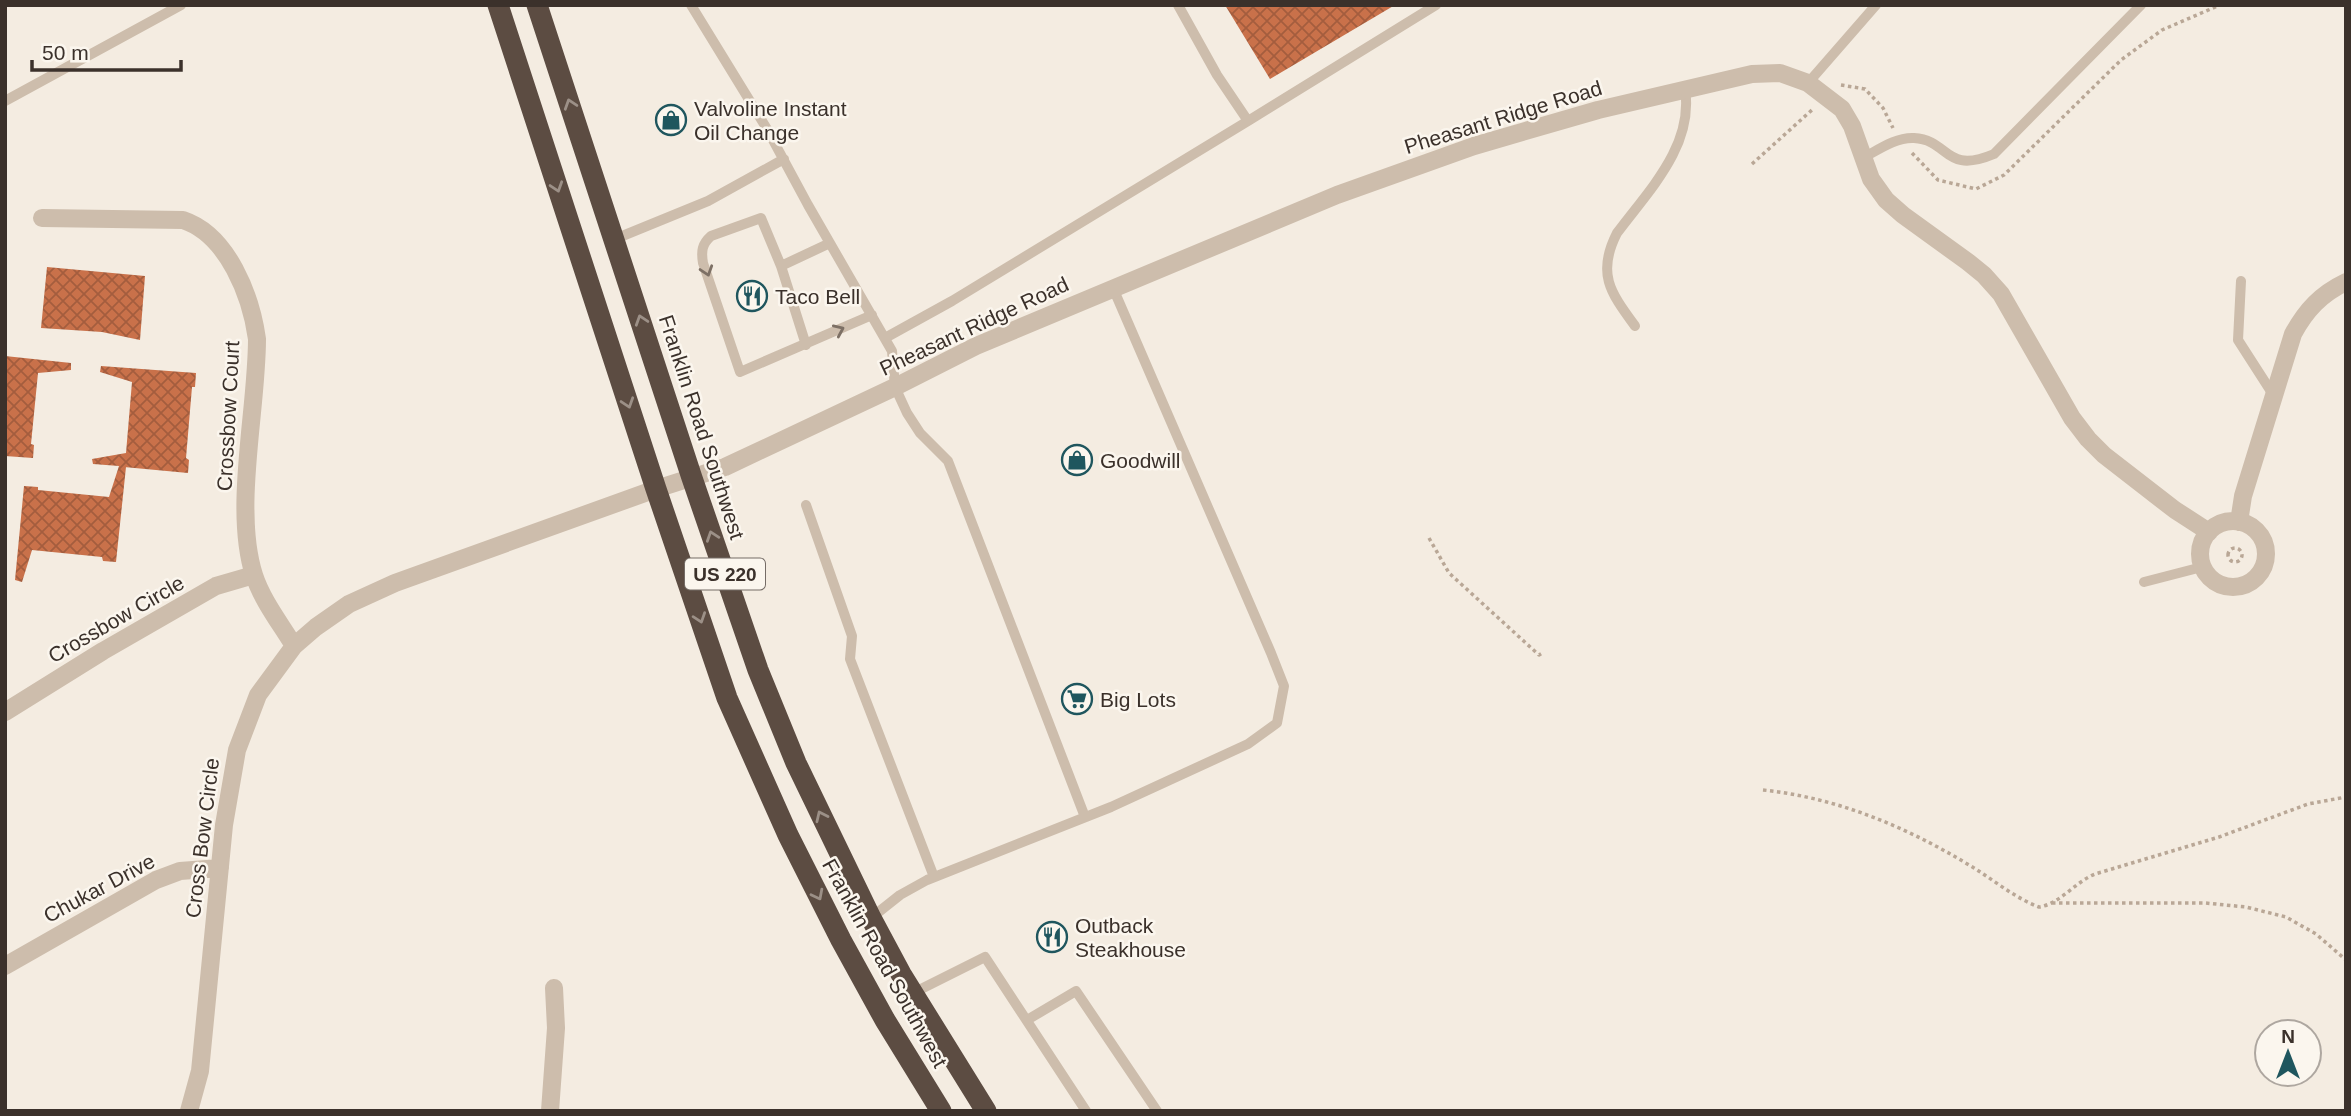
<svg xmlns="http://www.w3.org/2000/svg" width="2351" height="1116" viewBox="0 0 2351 1116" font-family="Arial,sans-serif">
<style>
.building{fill:url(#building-cross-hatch)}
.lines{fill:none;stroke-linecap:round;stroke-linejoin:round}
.path{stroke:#b9a796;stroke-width:3.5;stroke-dasharray:3.5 3.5;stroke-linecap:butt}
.lane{stroke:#cdbdac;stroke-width:10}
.street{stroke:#cdbdac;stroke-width:18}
.highway{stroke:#5c4c42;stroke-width:21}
.oneway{stroke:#9c9087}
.oneway2{stroke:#7d7065}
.labels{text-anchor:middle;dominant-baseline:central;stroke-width:5;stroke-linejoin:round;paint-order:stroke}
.shield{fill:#fbf6ee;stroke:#756c66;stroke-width:2}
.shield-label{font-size:19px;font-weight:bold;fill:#3b312b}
.poi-label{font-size:21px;fill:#3b312b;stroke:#fbf6ee;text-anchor:start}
.street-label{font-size:21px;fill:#3b312b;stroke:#fbf6ee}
</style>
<defs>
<pattern id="building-cross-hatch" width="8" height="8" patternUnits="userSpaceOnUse" patternTransform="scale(1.75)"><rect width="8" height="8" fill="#c9714a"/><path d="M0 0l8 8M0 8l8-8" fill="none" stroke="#a45d3e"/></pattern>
</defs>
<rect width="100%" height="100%" fill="#f4ece1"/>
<!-- building -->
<path class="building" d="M1225,5H1395L1270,79Z
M47,267L145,276L140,340L102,332L41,328Z
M5,356L71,363V370L38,373L31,444L34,445L33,458L5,456Z
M101,366L196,373L195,387H192L186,458L189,460L188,473L124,467H126L116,562L103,561L102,557L32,550L22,582L15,580L24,486L38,487V490L109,497L119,466L93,464L92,459L126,453L132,382L100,372Z"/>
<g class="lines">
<!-- path -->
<path class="path" d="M1841,85L1865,89L1883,108L1893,128
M1912,153L1938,180L1976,189L2004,175L2121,60L2162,30L2220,5
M1752,164L1813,109
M1429,538L1449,573L1539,655L1544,652
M2228 555a7 7 0 1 1 14 0a7 7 0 1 1-14 0Z
M1763,790C1839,798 1909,828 1974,868C1995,881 2015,898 2039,907C2060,904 2075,882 2095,874L2219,837L2308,804L2346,797
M2052,903H2205L2246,907L2286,917L2316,934L2346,960"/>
<!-- lane -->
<path class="lane" d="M691,5L767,129L808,205L892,351L895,387L907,413L920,433L948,461L1085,817
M1808,83L1876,5
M5,101L181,5
M1248,121L1436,5
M1863,158C1878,150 1896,137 1914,138C1950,140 1944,175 1994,154L2141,5
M615,239L708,201L784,159
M830,243L781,266L761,218L711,236C702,244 701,251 703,263L740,372L872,315
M781,266L806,345
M2241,281L2238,340L2274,396
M1635,326C1611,293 1596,274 1617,233C1649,190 1694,146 1685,89
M885,338L952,301L1248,121L1217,75L1178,5
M806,505L852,636L850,659L934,877
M2144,582L2202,567
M871,918L900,895L927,880L1111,807L1248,744L1277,723L1284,686L1271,653L1113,288
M913,993L985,957L1086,1111
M1027,1020L1076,991L1157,1111"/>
<!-- street -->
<path class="street" d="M42,218L183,220C228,235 251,296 257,339C257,410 233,509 254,575C262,600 280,623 294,646
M2200 554a33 33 0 1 1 66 0a33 33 0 1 1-66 0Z
M2239,522L2243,496L2293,334C2306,310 2321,294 2346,282
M5,712L103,651L216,586L254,575
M5,966L156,880L180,871L220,868
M189,1111L200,1071L224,825L237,750L258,695L294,646L316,627L349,604L395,583L656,489L725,467L895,387L976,346L1337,195L1474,146L1598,110L1752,74L1780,73L1808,83L1842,109L1852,126L1871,179L1886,200L1903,215L1968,262L1984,275L2001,294L2072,418L2088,439L2104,455L2175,510L2209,532
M550,1111L556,1028L554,988"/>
<!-- highway -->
<path class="highway" d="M498,5L656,489L727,698L788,835L841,940L885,1020L941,1111
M537,5L692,478L758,670L796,763L871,918L901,974L986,1111"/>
</g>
<!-- one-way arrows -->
<defs><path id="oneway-chevron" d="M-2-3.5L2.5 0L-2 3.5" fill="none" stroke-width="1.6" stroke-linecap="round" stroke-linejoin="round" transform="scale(1.75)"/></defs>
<g class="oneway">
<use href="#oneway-chevron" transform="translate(570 104) rotate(-108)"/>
<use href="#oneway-chevron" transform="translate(557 187) rotate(72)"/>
<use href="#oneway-chevron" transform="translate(641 320) rotate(-108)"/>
<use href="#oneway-chevron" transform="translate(628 403) rotate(72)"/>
<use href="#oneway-chevron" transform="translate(712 536) rotate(-109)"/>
<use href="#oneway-chevron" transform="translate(700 618) rotate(71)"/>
<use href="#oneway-chevron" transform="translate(821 816) rotate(-115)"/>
<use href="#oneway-chevron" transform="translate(818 895) rotate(63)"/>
</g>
<g class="oneway2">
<use href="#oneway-chevron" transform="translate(707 271) rotate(72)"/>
<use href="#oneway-chevron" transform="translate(839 330) rotate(-24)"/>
</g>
<!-- icons -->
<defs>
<g id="shop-ring" transform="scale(1.575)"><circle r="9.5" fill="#fbf6ee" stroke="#1f565e" stroke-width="1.5"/><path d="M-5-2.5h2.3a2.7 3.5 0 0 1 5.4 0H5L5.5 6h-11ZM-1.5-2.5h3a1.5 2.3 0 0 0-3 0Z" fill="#1f565e"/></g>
<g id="restaurant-ring" transform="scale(1.575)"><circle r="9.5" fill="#fbf6ee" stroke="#1f565e" stroke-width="1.5"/><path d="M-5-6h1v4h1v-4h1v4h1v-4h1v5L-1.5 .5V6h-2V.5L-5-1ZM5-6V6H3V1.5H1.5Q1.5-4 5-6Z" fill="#1f565e"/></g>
<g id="supermarket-ring" transform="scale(1.575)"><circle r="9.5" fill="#fbf6ee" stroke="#1f565e" stroke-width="1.5"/><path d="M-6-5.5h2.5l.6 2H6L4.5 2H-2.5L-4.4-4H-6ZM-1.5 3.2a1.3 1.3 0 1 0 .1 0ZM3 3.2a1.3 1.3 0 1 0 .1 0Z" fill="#1f565e"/></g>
</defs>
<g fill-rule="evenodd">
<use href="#shop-ring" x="671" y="120"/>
<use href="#restaurant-ring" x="752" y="296"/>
<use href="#shop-ring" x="1077" y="460"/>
<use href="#supermarket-ring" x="1077" y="699"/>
<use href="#restaurant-ring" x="1052" y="937"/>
</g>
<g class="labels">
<!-- shield labels -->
<rect class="shield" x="685" y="558.5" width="80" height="31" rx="5"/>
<g class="shield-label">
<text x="725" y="574">US 220</text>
</g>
<!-- poi labels -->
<g class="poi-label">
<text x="694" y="108">Valvoline Instant<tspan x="694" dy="24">Oil Change</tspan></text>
<text x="775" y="296">Taco Bell</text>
<text x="1100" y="460">Goodwill</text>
<text x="1100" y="699">Big Lots</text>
<text x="1075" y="925">Outback<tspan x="1075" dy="24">Steakhouse</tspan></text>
</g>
<!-- street labels -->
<g class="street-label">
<text transform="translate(1503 117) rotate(-17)">Pheasant Ridge Road</text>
<text transform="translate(974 326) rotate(-25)">Pheasant Ridge Road</text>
<text transform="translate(228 416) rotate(-87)">Crossbow Court</text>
<text transform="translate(702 427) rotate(72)">Franklin Road Southwest</text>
<text transform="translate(116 619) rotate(-30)">Crossbow Circle</text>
<text transform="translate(202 838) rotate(-83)">Cross Bow Circle</text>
<text transform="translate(99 888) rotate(-28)">Chukar Drive</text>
<text transform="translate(885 963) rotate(61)">Franklin Road Southwest</text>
</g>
</g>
<!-- border -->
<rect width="2351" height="1116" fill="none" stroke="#3b312b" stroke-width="14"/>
<!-- north arrow -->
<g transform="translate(2288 1053)"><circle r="33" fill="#fbf6ee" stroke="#aea7a0" stroke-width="2"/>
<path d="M0-5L12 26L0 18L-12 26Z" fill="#1f565e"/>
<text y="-10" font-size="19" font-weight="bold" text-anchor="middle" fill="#3b312b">N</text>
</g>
<!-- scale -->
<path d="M32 60v10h149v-10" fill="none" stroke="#3b312b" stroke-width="3.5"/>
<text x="42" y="60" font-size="21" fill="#3b312b" stroke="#fbf6ee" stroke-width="5" paint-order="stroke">50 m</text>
</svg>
